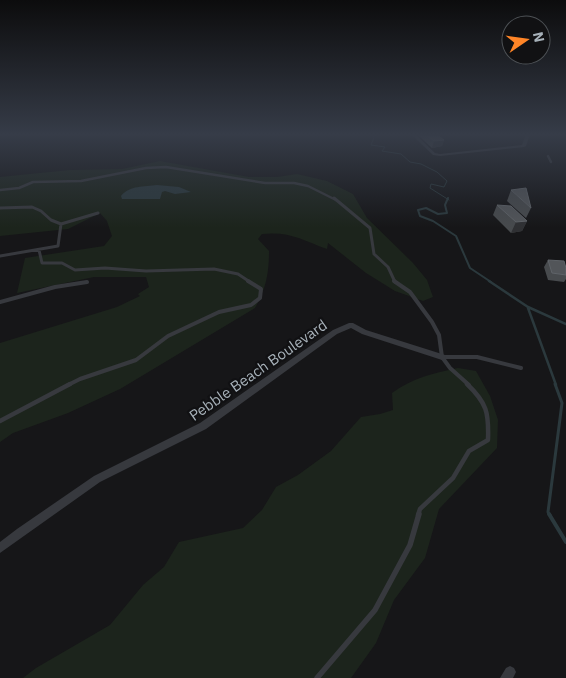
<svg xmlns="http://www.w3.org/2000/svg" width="566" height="678" viewBox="0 0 566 678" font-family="'IBM Plex Sans',sans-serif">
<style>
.green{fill:#1c241c}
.water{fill:#2b393d}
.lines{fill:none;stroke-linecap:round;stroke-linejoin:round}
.stream-far4{stroke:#2b393d;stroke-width:1}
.stream-far3{stroke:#2b393d;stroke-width:2}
.stream-far2{stroke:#2b393d;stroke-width:2.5}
.stream-far1{stroke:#2b393d;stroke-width:3}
.stream{stroke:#2b393d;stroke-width:4}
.lane-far4{stroke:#37393e;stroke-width:2.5}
.lane-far3{stroke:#37393e;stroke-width:3}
.lane-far2{stroke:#37393e;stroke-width:4}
.lane-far1{stroke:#37393e;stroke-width:4.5}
.lane{stroke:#37393e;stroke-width:5.5}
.street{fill:#37393e;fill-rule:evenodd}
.wall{fill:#474a4d}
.shaded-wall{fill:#2f3033}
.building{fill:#525559;stroke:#5f6368}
.labels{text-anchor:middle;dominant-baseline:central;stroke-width:4.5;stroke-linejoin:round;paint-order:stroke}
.street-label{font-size:15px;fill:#a7b1b9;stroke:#111113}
</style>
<rect width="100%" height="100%" fill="#161618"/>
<!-- green -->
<path class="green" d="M160,161L249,177H277L297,174L327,181L353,194L367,218L413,263L427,280L433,297L423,301L395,291L366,273L328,243L327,249C302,240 290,231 262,234L258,239L269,251C269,273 266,289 255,308L120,389L68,413L13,433L0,442V343L117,307L140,296L138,294L149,287L146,277H94L17,293L25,258L104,246L112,236L107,221L100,213L68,229L0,236V177L70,170L122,169Z
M458,368L476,371L490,396L498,420L497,448L439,509L425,558L394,600L376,643L351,678H23L36,668L110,625L143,585L164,567L179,542L243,528L262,510L276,487L298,475L331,451L361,417L380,414L393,410L392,393C413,378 433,373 458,368Z"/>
<!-- water -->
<path class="water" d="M157,185L179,187L191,192L175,194L165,191L162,192L160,199H122L121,196C130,185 144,187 157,185Z"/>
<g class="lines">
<!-- stream-far4 -->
<path class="stream-far4" d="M373,134L375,135L371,145L385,147L382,151L401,154L410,162L421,164L437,172L447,181L444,187L431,184L430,188L449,200"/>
<!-- stream-far3 -->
<path class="stream-far3" d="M448,198L445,205L447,213L438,214L426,208L418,210L420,216L433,221L456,236L470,268L491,282"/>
<!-- stream-far2 -->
<path class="stream-far2" d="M489,281L528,307L566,324
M528,308L556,385"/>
<!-- stream-far1 -->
<path class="stream-far1" d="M550,515L548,512L562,403L555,384"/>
<!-- stream -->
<path class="stream" d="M549,514L566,542"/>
<!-- lane-far4 -->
<path class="lane-far4" d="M548,156L551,162
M0,190L19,188L33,182L81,181L146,168L166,167L265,183H294L308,186L336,200"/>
<!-- lane-far3 -->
<path class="lane-far3" d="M334,198L370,228L374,254L388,267L395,282
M0,208L32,207L41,211L51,220L61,224L98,213
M39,250L42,263H62L75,270L105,268L146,271L214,269L238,274L250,282
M0,256L58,246L61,224"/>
<!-- lane-far2 -->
<path class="lane-far2" d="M394,281L410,292L432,322L439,335L442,357L450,368L469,385
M0,302L55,287L87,282
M442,357H477L521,368
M68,385L80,379L136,360L168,336L219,312L251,305L260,298L261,289L248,281"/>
<!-- lane-far1 -->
<path class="lane-far1" d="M0,421L70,384
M418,515L420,509L453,478L469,451L488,440C489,413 487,403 467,384"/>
<!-- lane -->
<path class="lane" d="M317,678L375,610L410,545L419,514"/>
<!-- street -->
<path class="street" d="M413,134H415L435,153L440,154L522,145L526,134H530L526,146L524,147L440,156L433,155L413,136Z
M349,323H353L366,330L445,355L446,357L445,359L442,360L362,334L351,328L337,334L206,429L100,482L0,553V542L17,529L94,476L200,423L333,330Z
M510,666L514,668L516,672L513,678H500L506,668Z"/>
</g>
<!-- wall -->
<path class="wall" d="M417,134H436L444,140L442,146L432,148Z
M511,190L531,208L526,218L507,201Z
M497,205L527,221L522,231L511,233L493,215Z
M548,260L566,268V279L564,282L548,280L544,267Z"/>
<!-- shaded-wall -->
<path class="shaded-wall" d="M444,140L442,146L432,148L434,141Z
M527,221L522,231L511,233L516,222Z"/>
<!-- building -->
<path class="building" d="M425,134H436L444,140L434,141Z
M526,188L531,208L511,190Z
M497,205L511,206L527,221L516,222Z
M548,260L564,261L566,268V275L552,273Z"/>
<!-- sky -->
<linearGradient id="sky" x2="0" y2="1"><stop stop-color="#0c0c0d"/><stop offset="0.59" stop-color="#363c48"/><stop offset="1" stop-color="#363c48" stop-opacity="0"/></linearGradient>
<rect width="566" height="228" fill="url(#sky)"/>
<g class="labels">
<!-- street labels -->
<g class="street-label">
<text transform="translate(258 370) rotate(-35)">Pebble Beach Boulevard</text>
</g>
</g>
<!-- north arrow -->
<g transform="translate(526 40) rotate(77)"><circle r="24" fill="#111113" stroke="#4d5155"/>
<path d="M0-4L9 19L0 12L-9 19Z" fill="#ff8527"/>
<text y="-8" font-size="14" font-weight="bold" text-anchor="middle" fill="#a7b1b9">N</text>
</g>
</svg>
